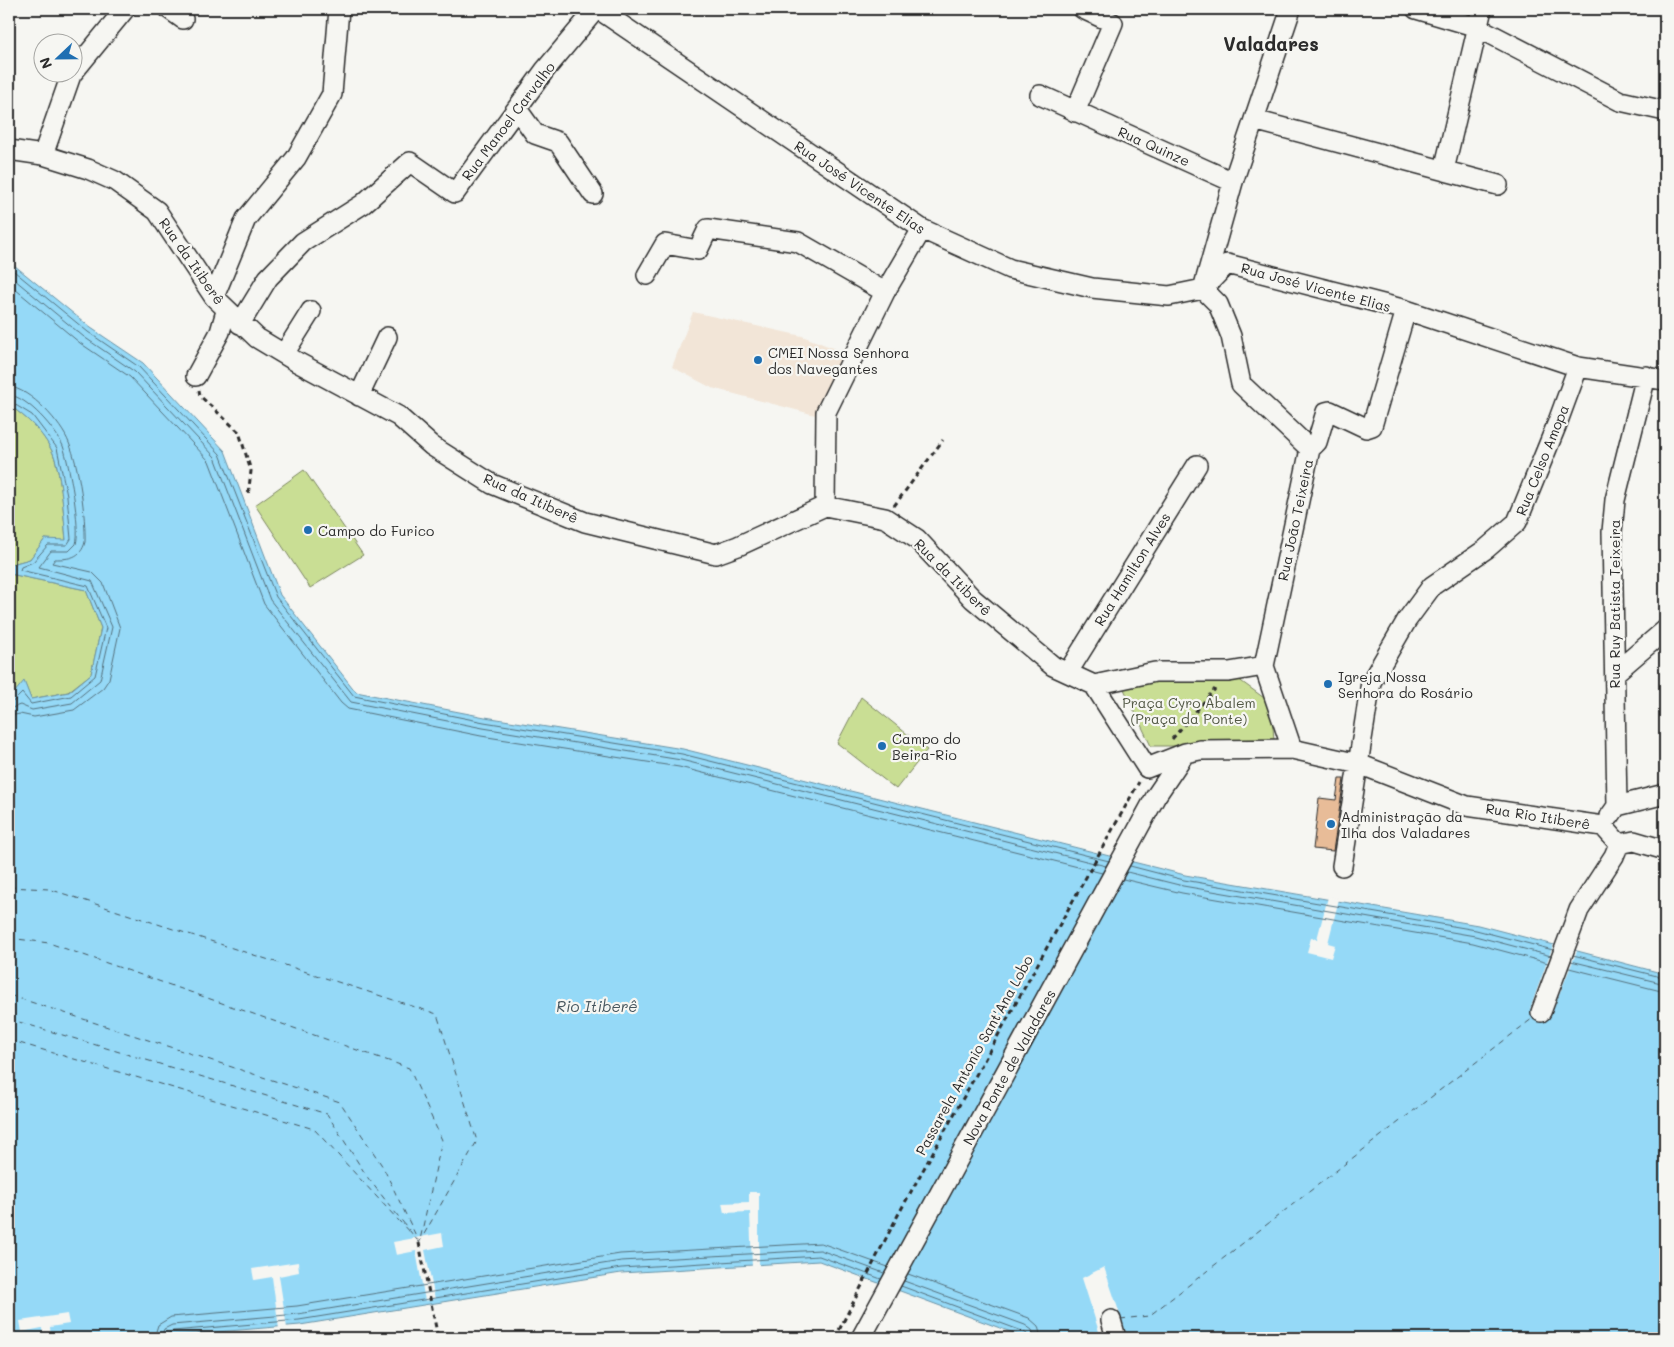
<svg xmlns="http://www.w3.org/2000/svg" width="1674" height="1347" viewBox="0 0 1674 1347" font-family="Mali,sans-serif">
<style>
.built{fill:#f2e5d7}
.green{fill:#c9de94;stroke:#7a8460}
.water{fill:#95d9f7;stroke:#6b93a5}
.pier{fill:#f6f6f2}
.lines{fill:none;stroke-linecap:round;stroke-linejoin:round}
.shore{stroke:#55717d;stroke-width:1}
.ferry{stroke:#46565e;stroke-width:1;stroke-dasharray:6 5;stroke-linecap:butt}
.building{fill:#e8bc98;stroke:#2b2b2b}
.minor-casing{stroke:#2b2b2b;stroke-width:22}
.path{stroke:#2b2b2b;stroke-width:3;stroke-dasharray:5 4;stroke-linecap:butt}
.minor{stroke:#f6f6f2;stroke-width:19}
.poi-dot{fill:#1f6fb2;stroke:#f6f6f2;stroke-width:2}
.labels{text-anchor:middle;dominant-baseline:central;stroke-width:4.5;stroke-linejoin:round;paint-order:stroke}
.street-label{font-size:14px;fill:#2b2b2b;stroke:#f6f6f2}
.poi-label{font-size:14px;fill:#2b2b2b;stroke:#f6f6f2;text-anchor:start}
.park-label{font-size:14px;fill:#525845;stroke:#f6f6f2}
.water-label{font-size:15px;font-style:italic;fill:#46565e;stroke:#f6f6f2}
.district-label{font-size:19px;font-weight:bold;fill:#2b2b2b;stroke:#f6f6f2}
</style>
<rect width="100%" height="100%" fill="#f6f6f2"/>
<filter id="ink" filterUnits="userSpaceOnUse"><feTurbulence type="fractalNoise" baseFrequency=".02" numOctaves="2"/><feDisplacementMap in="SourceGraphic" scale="10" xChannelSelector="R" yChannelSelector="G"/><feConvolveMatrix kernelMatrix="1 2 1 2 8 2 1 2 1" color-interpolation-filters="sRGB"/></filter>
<g filter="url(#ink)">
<!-- built -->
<path class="built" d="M693,312L802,336L846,353L815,415L712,388L672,367Z"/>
<!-- green -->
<path class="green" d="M9,405C26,417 41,430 51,449C61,467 64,519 66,541L45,539L30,559L12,564L10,574L86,590L101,628L91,674L68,692L31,699L24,682L9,699Z
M304,470L363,555L310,588L255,505Z
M1137,678L1238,679L1271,703L1274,740L1243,746H1151L1124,689Z
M861,697L927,750L896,789L837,743Z"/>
<!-- water -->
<path class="water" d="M9,261L91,328L143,363L225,451L280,595L356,692L485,717L683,749L1185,875L1478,925L1665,974V1338H1027L819,1261L621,1273L300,1325L145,1338H9V699L24,681L31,699L69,692L91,674L101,628L86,590L10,574L12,564L30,559L45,539L66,540C64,519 61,466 51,449C41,430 26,417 9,405Z"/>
<!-- pier -->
<path class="pier" d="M1328,897L1339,899L1328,943L1335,945L1331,958L1307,952L1311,938L1317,939Z
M1553,945L1577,951L1551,1015L1530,1009Z
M749,1192H759V1267L752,1268L750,1212L724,1213L722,1203L749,1202Z
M442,1233L444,1246L425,1250L435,1299L425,1301L416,1251L396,1255L393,1242Z
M298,1262L299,1272L279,1276L287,1328L279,1329L272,1277L254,1280L252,1269Z
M1104,1267L1128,1338H1101L1082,1278Z
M67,1314L69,1324L50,1327L51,1338H43L42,1328L22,1332L20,1321Z"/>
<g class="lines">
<!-- shore -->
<path class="shore" d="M9,267L88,332L139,367L220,454L276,597L354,696L484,722L682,754L1109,861
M9,275L84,337L135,372L215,457L270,600L351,702L483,728L681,760L1106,866
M9,284L80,343L130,377L209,461L264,604L341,703L348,709L481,736L679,767L1102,873
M9,387C30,388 62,424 69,443C79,465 86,518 85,542C81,558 69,559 55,559L52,563L92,572L103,583L120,628L109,679L103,688L74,710L34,717L20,714L9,716
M9,395C27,396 56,430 63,446C69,463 81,528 76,544L69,551H51L39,567L92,581L112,627L100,680L72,703L32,710L20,705L9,709
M9,401L32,415L57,448L67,496L71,539L67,545H48L33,562L21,567L20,570L88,586L106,628L95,676L71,696L31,704L22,693L14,701L9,702
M1130,866L1184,880L1476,930L1553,950
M1127,872L1183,886L1475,936L1551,956
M1123,879L1182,893L1473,943L1548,963
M1573,955L1665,978
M1571,961L1665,984
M1569,968L1665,992
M908,1274L1029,1318L1038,1326L1041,1338
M904,1281L1025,1325L1032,1330L1034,1338
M901,1286L1022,1331L1027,1334V1338
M154,1338L158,1325L171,1317L297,1306L620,1254L821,1243L888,1267
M161,1338L164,1329L172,1325L298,1314L621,1261L820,1250L884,1273
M168,1338L169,1333L173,1331L299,1320L621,1268L819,1256L881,1279"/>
<!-- ferry -->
<path class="ferry" d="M9,887L49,889L437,1014L477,1141L419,1243
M9,938L49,943L409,1068L442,1140L420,1240
M9,995L340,1102L383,1167L419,1242
M9,1019L327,1114L368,1178L417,1240
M9,1040L314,1129L412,1235
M1120,1319L1149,1316L1533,1018"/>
</g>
<!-- building -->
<path class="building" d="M1339,779H1344L1333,851L1313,849L1319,798L1336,800Z"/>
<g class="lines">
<!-- minor casing -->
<g class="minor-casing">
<path id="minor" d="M169,9L183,19
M598,9L922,229L1010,269L1092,288L1169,296L1203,289L1227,264L1406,310L1578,367L1665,380
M1291,9L1233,182L1203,289L1218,304L1231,336L1241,384L1310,449L1264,666L1292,749
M1416,9L1477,27L1620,101L1665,111
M1040,95L1233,182
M517,109L535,134L558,142L593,194
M1075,112L1113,23L1083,9
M1254,120L1498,185
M9,150L43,155L88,169L115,181L157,211L214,297L257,338L297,362L398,416L432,446L492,484L585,522L716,554L738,546L825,506L885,518L917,539L973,599L1053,666L1094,685
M43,155L71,75L125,9
M1444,170L1482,9
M647,275L665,244L698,250L708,229L798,242L885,292
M214,297L246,219L296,158L332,94L339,9
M240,324L268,278L303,242L363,204L410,162L455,193L545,70L596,9
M284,354L311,311
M196,376L220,332L226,311
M359,396L387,337
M1310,449L1317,442L1326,412L1330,411L1366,428L1372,426L1406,310
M825,506L826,412L885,292L922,229
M1068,672L1197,465
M1615,673L1665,630
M1094,685L1147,768L1185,753L1200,750L1292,749L1359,764L1467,806L1603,826L1619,844L1634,841L1665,850
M1094,685L1155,672H1229L1264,666
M1617,806L1612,532L1615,500L1646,376
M1610,816L1617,806L1665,794
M1342,866L1371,682L1407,620L1432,586L1486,549L1517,522L1557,424L1578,367
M1541,1012L1579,910L1614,856L1619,844
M1111,1320L1116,1338
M861,1338L1156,796L1185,753"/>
</g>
<!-- path -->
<path class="path" d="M199,390L200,396L239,432L251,471L248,496
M894,506L943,440
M1172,739L1215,689
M419,1243L438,1338
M835,1338L898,1215L1139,782"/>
<!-- minor -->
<use href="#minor" class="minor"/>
</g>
</g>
<!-- markers -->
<g class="poi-dot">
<circle cx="758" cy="360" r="5"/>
<circle cx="308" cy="530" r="5"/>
<circle cx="1328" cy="684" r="5"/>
<circle cx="882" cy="746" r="5"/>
<circle cx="1331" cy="824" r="5"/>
</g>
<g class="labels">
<!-- street labels -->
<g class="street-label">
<text transform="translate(508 121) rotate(-53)">Rua Manoel Carvalho</text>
<text transform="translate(1154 146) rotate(24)">Rua Quinze</text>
<text transform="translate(860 187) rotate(34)">Rua José Vicente Elias</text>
<text transform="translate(192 261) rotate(55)">Rua da Itiberê</text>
<text transform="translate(1316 287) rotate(15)">Rua José Vicente Elias</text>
<text transform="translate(1542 460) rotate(-68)">Rua Celso Amopa</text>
<text transform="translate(531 498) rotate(24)">Rua da Itiberê</text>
<text transform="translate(1295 520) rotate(-78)">Rua João Teixeira</text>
<text transform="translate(1132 569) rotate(-58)">Rua Hamilton Alves</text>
<text transform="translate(953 577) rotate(45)">Rua da Itiberê</text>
<text transform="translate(1614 604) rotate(-90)">Rua Ruy Batista Teixeira</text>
<text transform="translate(1538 816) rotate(9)">Rua Rio Itiberê</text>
<text transform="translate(974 1055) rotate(-61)">Passarela Antonio Sant'Ana Lobo</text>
<text transform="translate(1009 1067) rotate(-61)">Nova Ponte de Valadares</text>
</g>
<!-- poi labels -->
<g class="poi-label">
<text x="768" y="352">CMEI Nossa Senhora<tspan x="768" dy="16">dos Navegantes</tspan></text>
<text x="318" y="530">Campo do Furico</text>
<text x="1338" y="676">Igreja Nossa<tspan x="1338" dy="16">Senhora do Rosário</tspan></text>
<text x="892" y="738">Campo do<tspan x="892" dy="16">Beira-Rio</tspan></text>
<text x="1341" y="816">Administração da<tspan x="1341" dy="16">Ilha dos Valadares</tspan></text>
</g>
<!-- park labels -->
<g class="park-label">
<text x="1189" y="702">Praça Cyro Abalem<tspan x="1189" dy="16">(Praça da Ponte)</tspan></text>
</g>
<!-- water labels -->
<g class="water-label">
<text x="597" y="1006">Rio Itiberê</text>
</g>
<!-- district labels -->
<g class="district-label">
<text x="1271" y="43">Valadares</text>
</g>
</g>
<!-- margin -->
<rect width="1674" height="1347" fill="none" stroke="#f6f6f2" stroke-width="30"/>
<rect x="15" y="15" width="1644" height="1317" fill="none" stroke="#2b2b2b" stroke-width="2" filter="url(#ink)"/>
<!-- north arrow -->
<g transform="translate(58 58) rotate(248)"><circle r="24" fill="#f6f6f2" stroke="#a5a5a2"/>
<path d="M0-4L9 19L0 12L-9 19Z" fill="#1f6fb2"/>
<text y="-8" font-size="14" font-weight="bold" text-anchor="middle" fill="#2b2b2b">N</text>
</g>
</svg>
